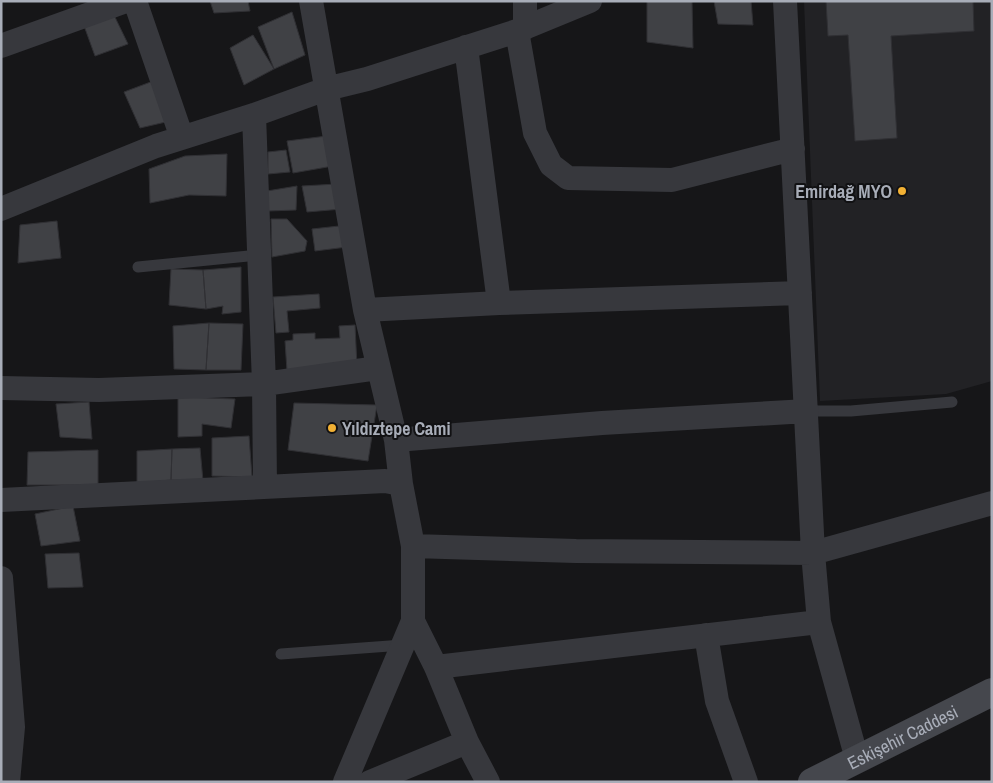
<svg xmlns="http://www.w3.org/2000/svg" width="993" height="783" viewBox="0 0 993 783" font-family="'Archivo Narrow',sans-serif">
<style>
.built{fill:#222225}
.building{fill:#404145;stroke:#303034}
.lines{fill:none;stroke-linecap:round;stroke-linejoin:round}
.service{stroke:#37383d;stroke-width:11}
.minor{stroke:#37383d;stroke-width:24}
.secondary{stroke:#45474d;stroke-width:28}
.poi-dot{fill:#f2b134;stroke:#111113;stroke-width:2}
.labels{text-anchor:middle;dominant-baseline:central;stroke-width:4;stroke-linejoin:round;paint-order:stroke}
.poi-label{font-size:18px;font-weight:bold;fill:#a8adb8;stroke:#111113;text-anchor:end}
.street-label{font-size:18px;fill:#a8adb8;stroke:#111113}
</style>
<rect width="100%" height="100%" fill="#161618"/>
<!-- built -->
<path class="built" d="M804,1H992V381L946,394L820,401Z"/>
<!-- building -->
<path class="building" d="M210,1H248L250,11L214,13Z
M647,1H692L693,48L647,42Z
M714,1H751L753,25L718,24Z
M826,1H973L974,31L891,36L897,138L855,141L848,35L828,36Z
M112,11L128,44L95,56L83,23Z
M292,12L305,55L274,69L258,27Z
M253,35L274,69L244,85L230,48Z
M156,80L170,121L140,128L124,92Z
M327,136L333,166L293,173L287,141Z
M286,150L290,172L268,174V152Z
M227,154L226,196L189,195L150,203L149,169L185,156Z
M337,184L342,209L307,212L302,186Z
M297,186L296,210L268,211L267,191Z
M271,219H287L307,241L305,251L272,257Z
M57,221L61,258L18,263L20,225Z
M339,226L347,247L315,251L312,229Z
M241,267V312L222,314L223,306L206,309L203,270Z
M171,269L203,270L206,309L169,305Z
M319,294L320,308L287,311L289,332L276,333L273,297Z
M209,323L206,370L174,369L173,326Z
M209,323L243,324L241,370H206Z
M355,325L357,367L287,371L285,341L293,340V334L315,333V339L340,338L339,326Z
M178,397L235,399L231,428L202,424V436L178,437Z
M89,402L92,439L60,437L56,404Z
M294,403L377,405L368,461L288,450Z
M249,436L252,477L212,476V438Z
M200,448L203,481L171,480L172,449Z
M172,449L171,480L137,483V451Z
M98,450V485H27L28,452Z
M73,506L80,541L41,546L35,514Z
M79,553L83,587L48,588L45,554Z"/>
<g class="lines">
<!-- service -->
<path class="service" d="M138,267L258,255
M807,411H851L952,402
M281,654L403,645"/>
<!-- minor -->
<path class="minor" d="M135,1L182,138
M311,1L365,310L396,440L401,484L413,546V621L436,667L467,742L488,782
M525,1V28
M785,1L813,553L819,622L857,759
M517,31L535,133L551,165L568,178L672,180L793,149
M1,46L126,1
M466,47L499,303
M254,115L264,384L265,487
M1,209L156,146L254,115L326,89L367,79L517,31L590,1
M365,310L499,303L800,293
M1,388L99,390L264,384L378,368
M396,440L602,423L807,411
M1,500L385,481L401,484
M413,546L576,551L813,553L992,503
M1,578L13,727L8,782
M706,635L717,701L746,782
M436,667L819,622
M345,782L413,621
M370,782L467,742"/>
<!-- secondary -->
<path class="secondary" id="s1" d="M812,782L992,692"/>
</g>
<!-- markers -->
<g class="poi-dot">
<circle cx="902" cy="191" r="5"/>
<circle cx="332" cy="428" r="5"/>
</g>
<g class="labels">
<!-- poi labels -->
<g class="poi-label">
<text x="892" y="191">Emirdağ MYO</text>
<text x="342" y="428" text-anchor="start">Yıldıztepe Cami</text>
</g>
<!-- street labels -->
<g class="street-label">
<text stroke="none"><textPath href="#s1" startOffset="101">Eskişehir Caddesi</textPath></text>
</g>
</g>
<!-- border -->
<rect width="993" height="783" fill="none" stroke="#a8adb8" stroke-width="5"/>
</svg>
